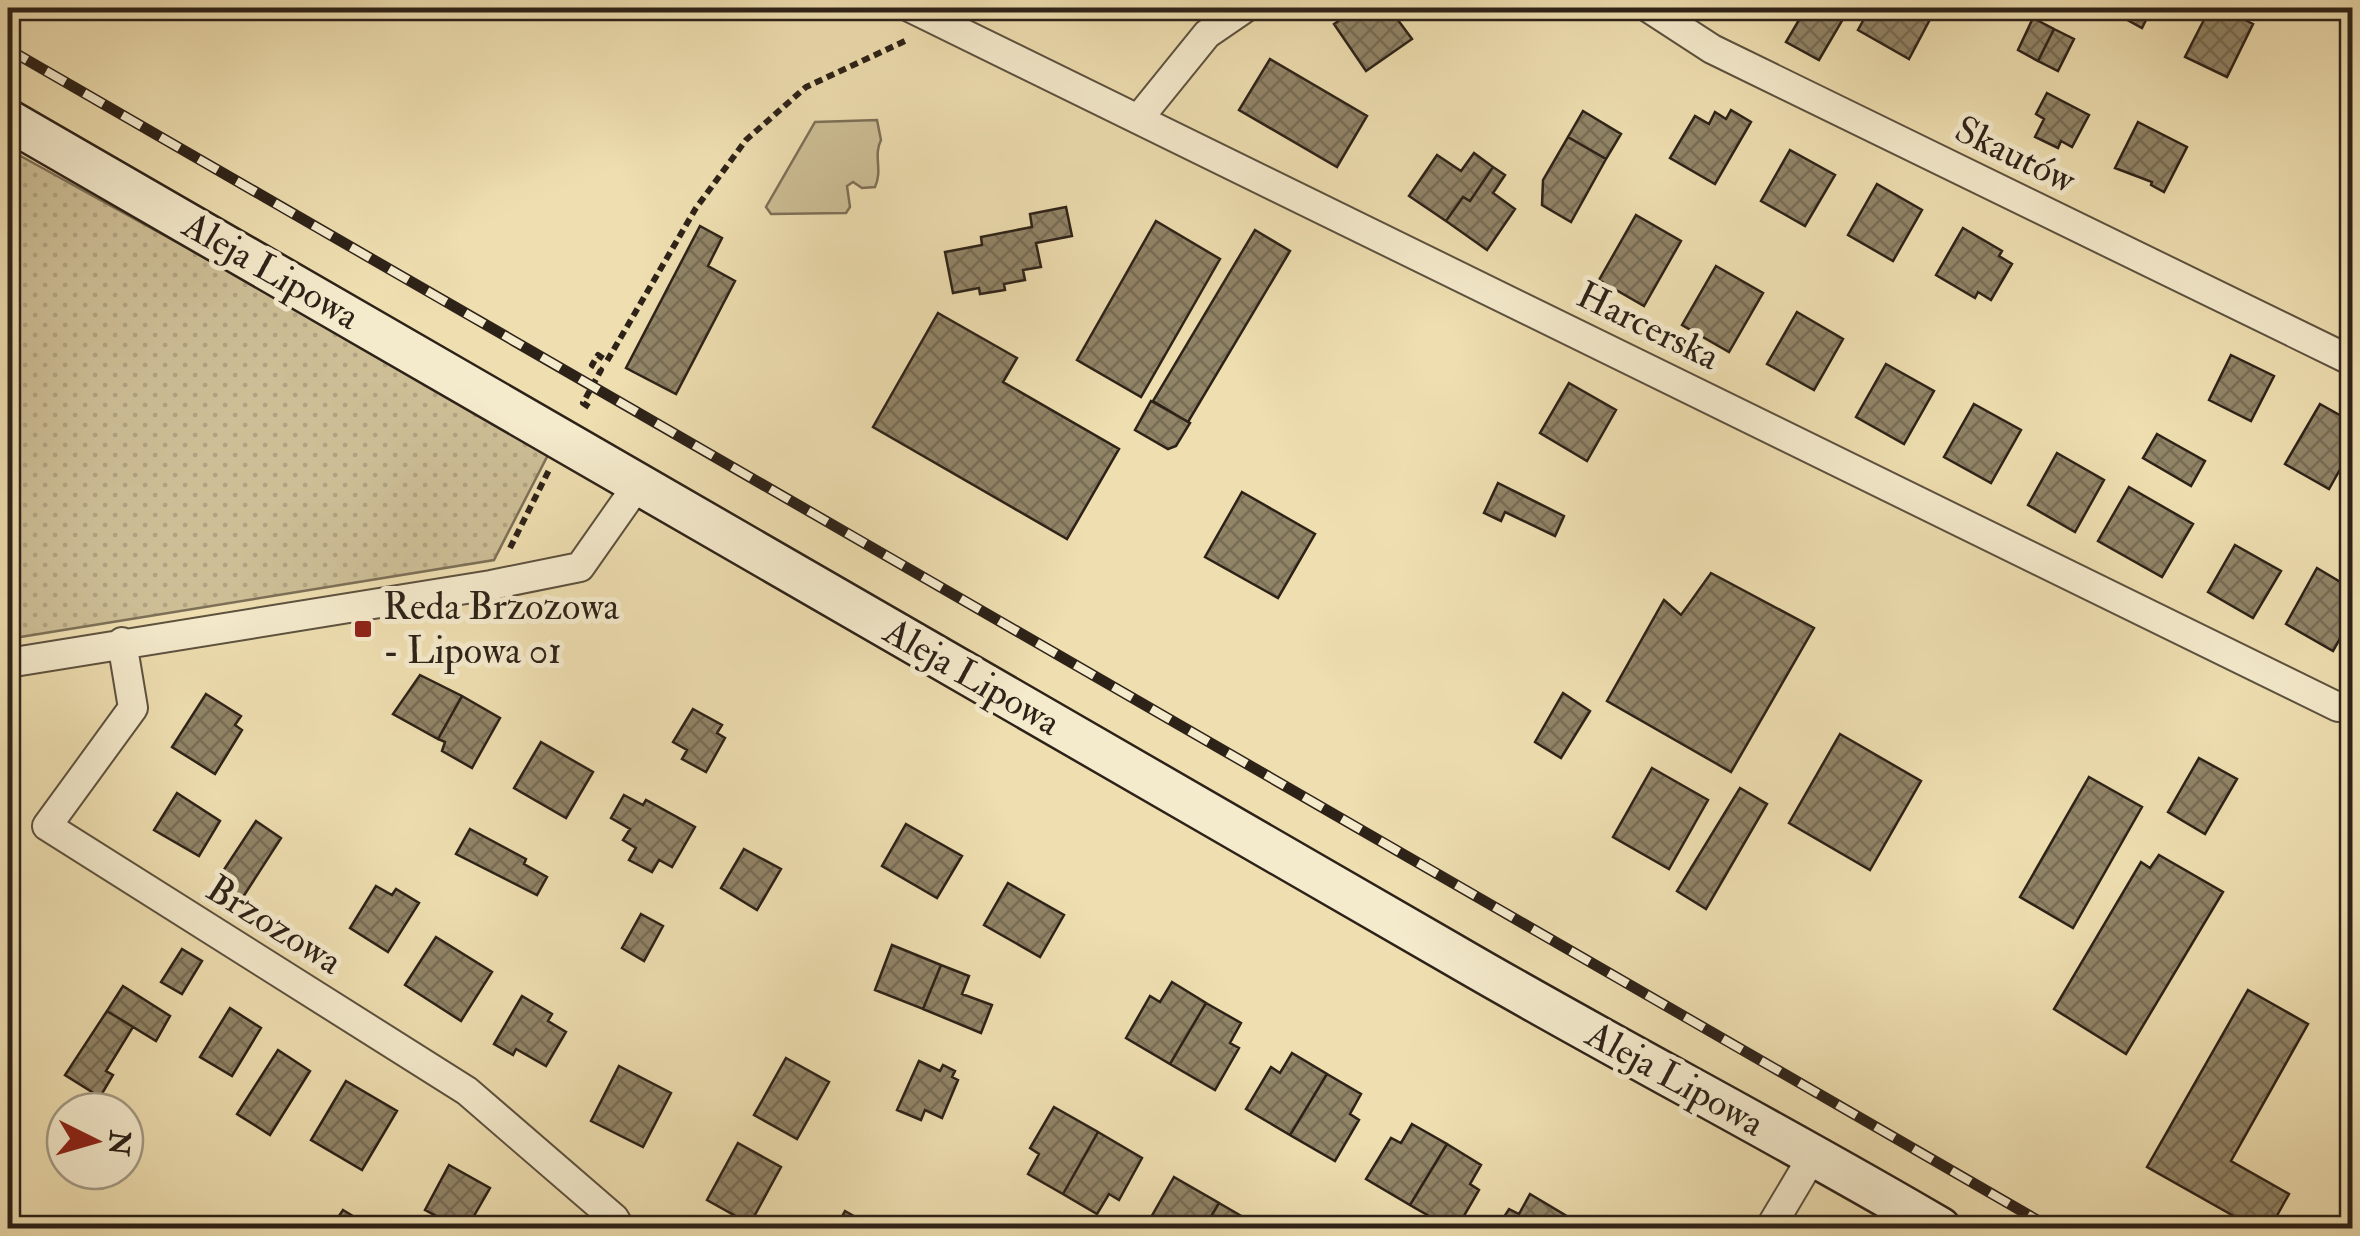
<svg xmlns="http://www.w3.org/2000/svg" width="2360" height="1236" viewBox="0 0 2360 1236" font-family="'IM FELL Double Pica',serif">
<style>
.grass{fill:url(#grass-dots);stroke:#7d7057;stroke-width:2.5}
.park{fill:#cdbe96;stroke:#7d7057;stroke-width:2.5}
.building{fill:url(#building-cross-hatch);stroke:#2d2218;stroke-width:2.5}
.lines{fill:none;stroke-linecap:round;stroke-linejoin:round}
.street-casing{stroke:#5d513e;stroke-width:32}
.secondary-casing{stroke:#2d2218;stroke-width:45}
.path{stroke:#2d2218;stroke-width:6;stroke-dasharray:8 5;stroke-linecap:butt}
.street{stroke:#f4eacc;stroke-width:28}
.secondary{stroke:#f4eacc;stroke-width:40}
.rail-casing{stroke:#2d2218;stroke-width:11}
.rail{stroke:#f4eacc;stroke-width:8;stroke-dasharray:22;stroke-linecap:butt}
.poi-dot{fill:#8f2418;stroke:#f4eacc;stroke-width:4}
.labels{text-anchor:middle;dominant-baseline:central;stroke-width:10;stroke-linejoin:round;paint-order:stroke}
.street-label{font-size:38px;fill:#2d2218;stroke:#f4eacc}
.poi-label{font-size:38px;fill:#2d2218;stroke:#f4eacc;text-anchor:start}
</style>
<defs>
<pattern id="grass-dots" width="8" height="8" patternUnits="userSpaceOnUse" patternTransform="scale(2.5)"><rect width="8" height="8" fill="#cdbe96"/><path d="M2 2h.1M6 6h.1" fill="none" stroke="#b0a381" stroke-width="1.8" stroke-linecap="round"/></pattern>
<pattern id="building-cross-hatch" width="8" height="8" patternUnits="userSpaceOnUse" patternTransform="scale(2.5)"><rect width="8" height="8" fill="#918467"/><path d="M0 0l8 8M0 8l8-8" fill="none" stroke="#776c54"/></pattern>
</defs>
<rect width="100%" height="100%" fill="#eedeb0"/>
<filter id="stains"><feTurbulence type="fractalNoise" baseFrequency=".002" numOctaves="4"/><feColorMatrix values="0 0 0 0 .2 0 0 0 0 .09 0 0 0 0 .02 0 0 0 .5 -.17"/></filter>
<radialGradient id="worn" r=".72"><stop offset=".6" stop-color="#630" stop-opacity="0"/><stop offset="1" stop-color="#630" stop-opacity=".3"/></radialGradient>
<!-- grass -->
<path class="grass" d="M8,149L551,449L494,560L8,639Z"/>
<!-- park -->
<path class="park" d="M877,120L881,140C873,156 883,170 875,187L862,188L853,182L847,186L850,207L846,213L771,214L766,207L815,122Z"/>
<!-- building -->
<path class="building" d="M1358,8H1389L1412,39L1366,71L1334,24Z
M1806,8H1837L1846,14L1819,60L1786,42Z
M1870,8H1936L1909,59L1858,30Z
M2112,8H2152L2142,28L2122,17L2124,14Z
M2210,8H2220L2253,24L2227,77L2185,57Z
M2033,18L2054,29L2038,61L2018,50Z
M2054,29L2074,39L2058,71L2038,61Z
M1270,59L1367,116L1337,167L1239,110Z
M2047,93L2089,115L2072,147L2061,141L2058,148L2035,137L2044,119L2036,114Z
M1731,110L1751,122L1715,184L1670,158L1695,116L1709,124L1715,112L1726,119Z
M1583,111L1621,134L1606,159L1568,137Z
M2138,122L2187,147L2164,192L2151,185L2152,182L2115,168Z
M1568,137L1606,159L1571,222L1542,205L1543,180Z
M1790,150L1835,175L1805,226L1761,201Z
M1474,153L1493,167L1470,201L1463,197L1446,221L1409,196L1437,155L1461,171Z
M1493,167L1505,175L1493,193L1515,209L1487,250L1446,221L1463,197L1470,201Z
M1877,184L1922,210L1893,261L1848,235Z
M1066,207L1072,236L1036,243L1041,267L1023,270L1025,280L1004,284L1005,290L980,294L979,288L953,293L945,252L982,245L981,237L1032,227L1030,214Z
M1636,215L1681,241L1644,306L1599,280Z
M1156,221L1220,259L1141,397L1077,360Z
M700,226L722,238L708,266L735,281L676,394L626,368Z
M1963,228L2002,251L1999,256L2012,264L1991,300L1978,292L1975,298L1936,275Z
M1255,230L1290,251L1188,422L1153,401Z
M1716,266L1763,293L1729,352L1682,325Z
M1797,312L1843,339L1814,390L1767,364Z
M938,313L1017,358L1003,382L1119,449L1067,539L873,427Z
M2231,355L2274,376L2251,421L2209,400Z
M1886,364L1934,391L1904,444L1856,417Z
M1569,383L1616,410L1587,461L1540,433Z
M1151,401L1190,423L1176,446L1168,449L1135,430Z
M1974,404L2021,430L1991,483L1944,457Z
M2320,404L2352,422V448L2329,489L2285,464Z
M2157,434L2205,461L2191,486L2143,458Z
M2057,453L2104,480L2075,532L2028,505Z
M1498,483L1564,516L1555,536L1505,512L1501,521L1484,513Z
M2129,487L2193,524L2162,577L2098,541Z
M1242,492L1315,534L1278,598L1205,557Z
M2235,545L2281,571L2253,618L2208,592Z
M2317,568L2352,589V617L2333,651L2286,624Z
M1711,573L1814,628L1731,772L1607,701L1664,600L1681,615Z
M420,675L462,696L438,739L393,714Z
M1563,693L1590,711L1561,758L1535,742Z
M206,694L241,716L235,725L242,730L215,774L172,747Z
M462,696L500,718L472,768L442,751L445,742L438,739Z
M693,709L722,725L717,733L725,738L706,772L682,759L687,750L673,742Z
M1840,734L1921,781L1870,870L1789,823Z
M541,742L593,772L566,818L514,788Z
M2199,758L2237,779L2205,834L2168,812Z
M1652,768L1708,800L1669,869L1613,837Z
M2089,777L2142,807L2073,928L2020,897Z
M1740,788L1767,804L1706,909L1677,891Z
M177,793L220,821L199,856L154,830Z
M624,795L643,805L646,800L695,827L672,867L659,860L652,872L629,860L636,848L623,840L630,829L611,818Z
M256,821L281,838L234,911L208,894Z
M906,824L962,856L937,898L882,866Z
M470,829L526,859L524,864L547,877L537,895L456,854Z
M744,849L781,869L757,910L721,888Z
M2159,855L2223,892L2126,1054L2054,1009L2141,862L2150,868Z
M1008,883L1064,915L1040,957L984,925Z
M376,886L392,895L396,889L419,903L388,952L350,928Z
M641,914L663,926L644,961L622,948Z
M436,937L492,972L461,1021L405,985Z
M892,945L941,965L923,1009L875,990Z
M182,949L202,961L182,994L161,982Z
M941,965L969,976L962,994L992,1005L981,1033L923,1009Z
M1172,982L1206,1003L1170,1064L1126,1038L1150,996L1160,1002Z
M123,986L170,1016L156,1041L107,1011Z
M2248,990L2308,1024L2231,1161L2289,1194L2270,1228H2255L2147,1167Z
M522,996L552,1014L548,1021L566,1032L546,1066L516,1049L513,1055L494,1044Z
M1206,1003L1241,1023L1230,1043L1239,1048L1215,1090L1170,1064Z
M230,1008L261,1028L232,1076L200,1057Z
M107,1011L133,1027L106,1071L113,1075L100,1097L65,1075Z
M278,1050L310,1071L270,1135L237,1114Z
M1292,1053L1327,1074L1290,1135L1246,1109L1271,1067L1280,1073Z
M786,1058L829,1082L797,1139L754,1115Z
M919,1061L940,1071L943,1065L955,1071L952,1077L958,1080L942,1118L925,1110L921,1120L897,1110Z
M619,1066L671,1093L643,1147L591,1121Z
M1327,1074L1361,1094L1350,1114L1359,1120L1335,1161L1290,1135Z
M346,1081L397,1111L362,1170L311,1140Z
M1054,1107L1098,1132L1063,1194L1028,1174L1039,1154L1030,1148Z
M1412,1124L1447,1144L1410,1205L1366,1179L1391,1138L1401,1143Z
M1098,1132L1142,1158L1119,1200L1109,1194L1097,1214L1063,1194Z
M738,1143L781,1167L750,1224L707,1200Z
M1447,1144L1481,1165L1470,1184L1479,1190L1457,1228H1450L1410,1205Z
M449,1165L490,1188L467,1228H459L425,1210Z
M1174,1177L1219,1203L1204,1228H1157L1160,1225L1150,1219Z
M1530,1194L1565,1215L1557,1228H1497L1509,1209L1519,1214Z
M1219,1203L1262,1228H1204Z
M343,1210L366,1224L363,1228H331Z
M845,1211L875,1228H836Z
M1565,1215L1588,1228H1557Z"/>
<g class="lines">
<!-- street casing -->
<g class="street-casing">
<path id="street" d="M911,8L2338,707L2352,702
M1649,8L1712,49L2352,361
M1139,118L1207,34L1245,8
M122,642L133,708L47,826L467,1091L614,1218L620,1228
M8,663L491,585L580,567L639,483
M1770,1228L1814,1154"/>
</g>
<!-- secondary casing -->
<g class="secondary-casing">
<path id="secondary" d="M8,120C490,396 970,676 1452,954C1613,1048 1779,1133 1940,1228"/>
</g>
<!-- path -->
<path class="path" d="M589,407L583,403L601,370L592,365L598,355L607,361L696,208L746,140L806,87L905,41
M510,548L549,470"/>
<!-- street -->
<use href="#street" class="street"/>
<!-- secondary -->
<use href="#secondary" class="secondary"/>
<!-- rail casing -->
<g class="rail-casing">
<path id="rail" d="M8,49L2051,1228"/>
</g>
<!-- rail -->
<use href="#rail" class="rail"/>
</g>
<!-- markers -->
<rect class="poi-dot" x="353" y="619" width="20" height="20" rx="5"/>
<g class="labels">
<!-- street labels -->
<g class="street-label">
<text transform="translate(2015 155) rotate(26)">Skautów</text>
<text transform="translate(271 271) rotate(30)">Aleja Lipowa</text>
<text transform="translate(1648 326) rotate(26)">Harcerska</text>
<text transform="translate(972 677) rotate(30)">Aleja Lipowa</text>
<text transform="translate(274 925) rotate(32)">Brzozowa</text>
<text transform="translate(1675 1079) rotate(29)">Aleja Lipowa</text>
</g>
<!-- poi labels -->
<g class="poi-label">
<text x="383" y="607">Reda Brzozowa<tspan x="383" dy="44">- Lipowa 01</tspan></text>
</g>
</g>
<!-- margin -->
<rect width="2360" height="1236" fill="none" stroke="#eedeb0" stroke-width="40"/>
<rect x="10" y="10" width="2340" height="1216" fill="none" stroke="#2d2218" stroke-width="5"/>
<rect x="20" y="20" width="2320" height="1196" fill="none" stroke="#2d2218" stroke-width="2.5"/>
<!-- north arrow -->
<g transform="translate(95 1141) rotate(95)"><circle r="48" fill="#f4eacc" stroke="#a49a84" stroke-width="2.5"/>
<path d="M0-8L18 38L0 25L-18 38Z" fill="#8f2418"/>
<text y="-15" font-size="28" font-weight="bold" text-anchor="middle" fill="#2d2218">N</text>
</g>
<rect width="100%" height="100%" filter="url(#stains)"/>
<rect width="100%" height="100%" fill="url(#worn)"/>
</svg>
